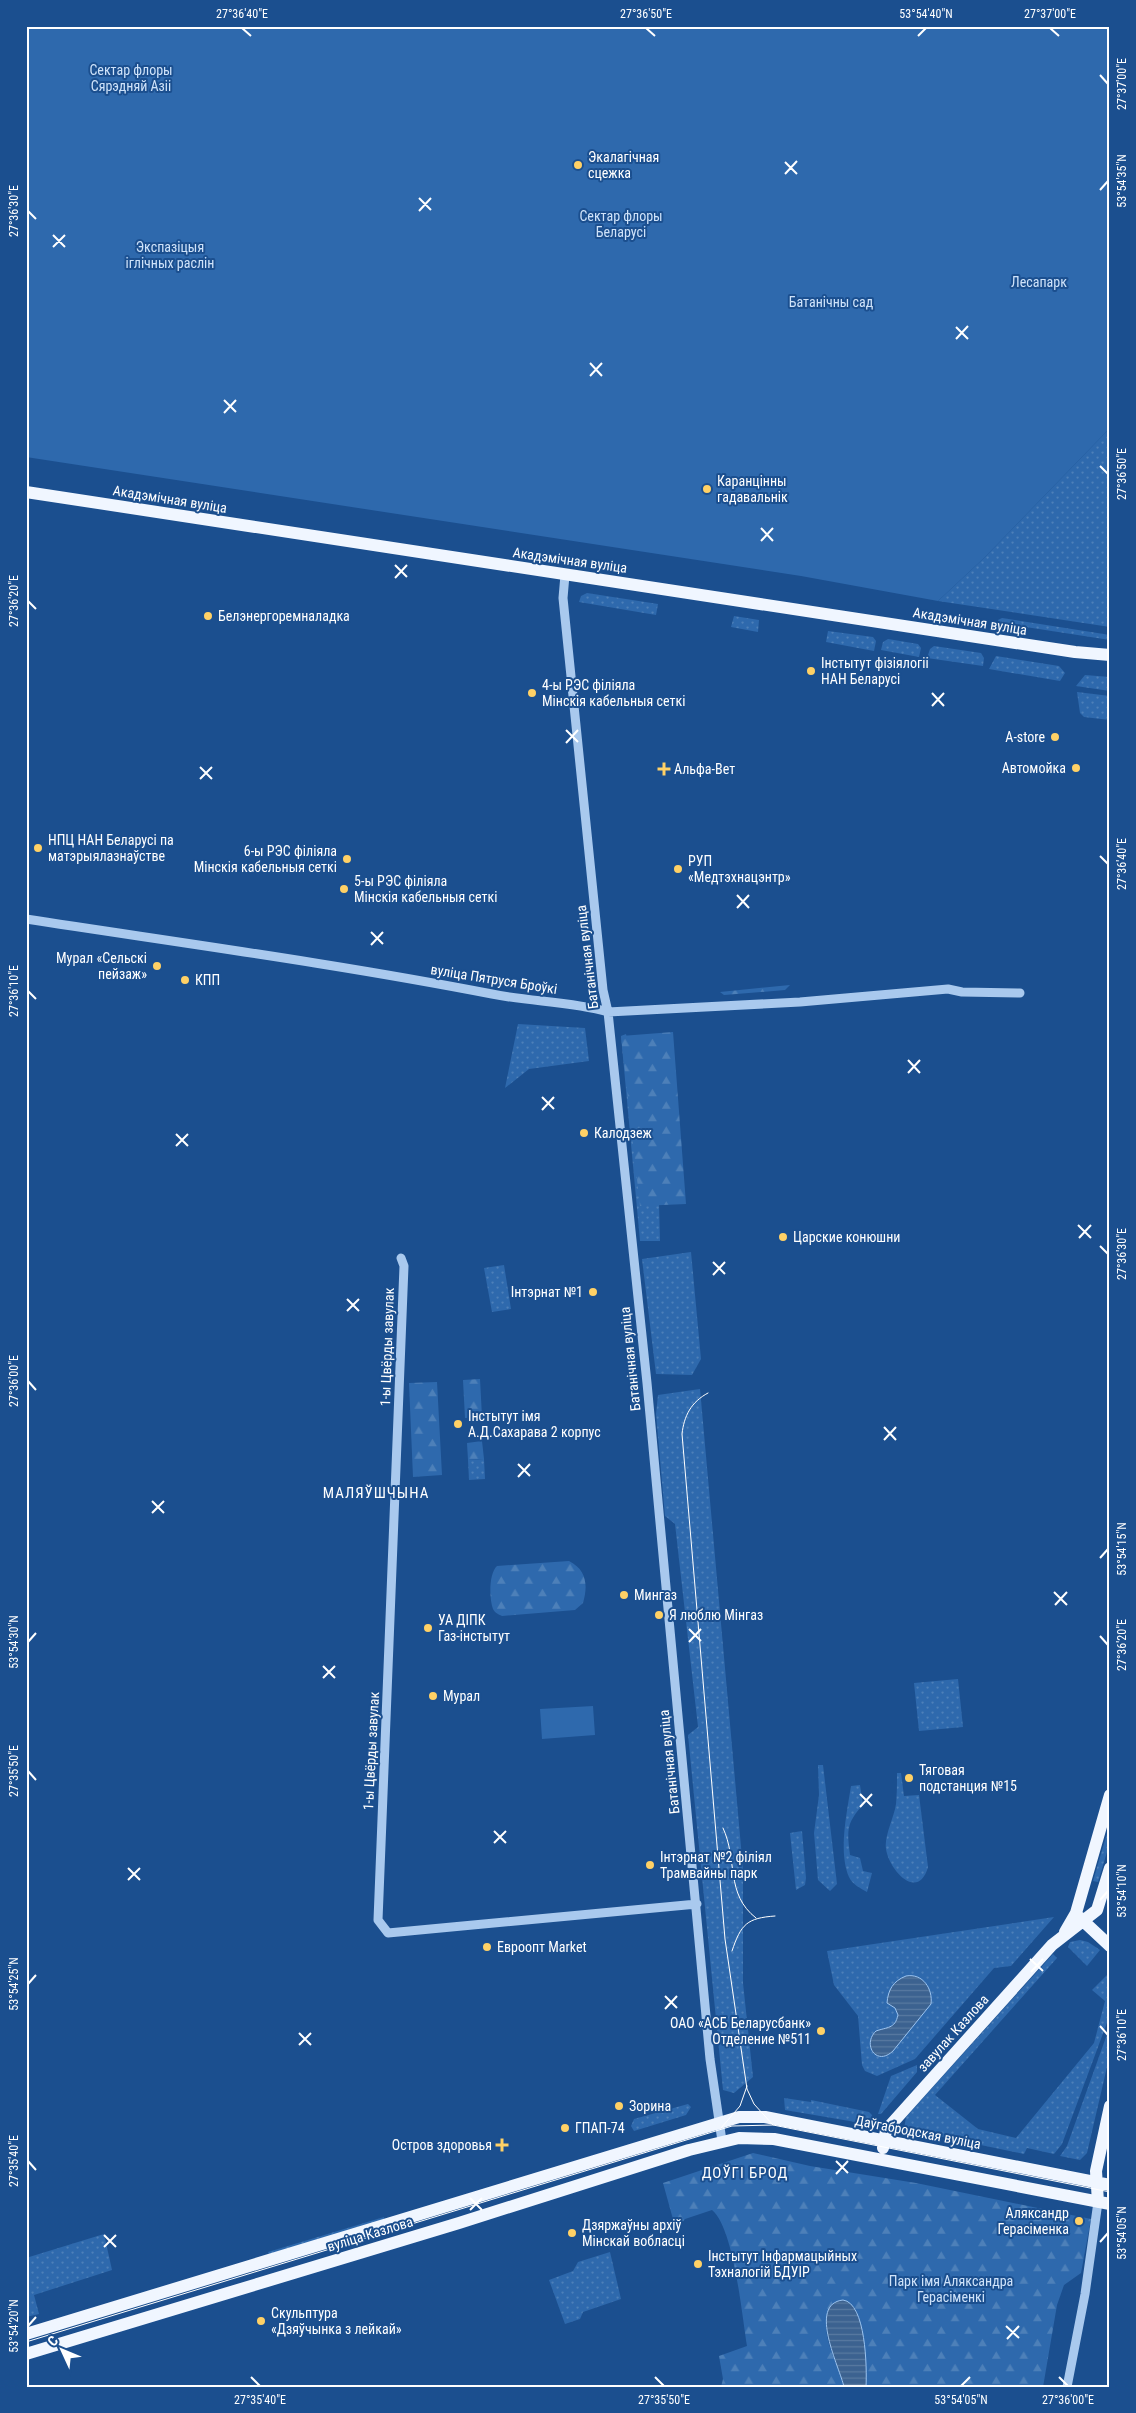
<svg xmlns="http://www.w3.org/2000/svg" width="1136" height="2413" viewBox="0 0 1136 2413" font-family="'Roboto Condensed',sans-serif">
<style>
.grass{fill:url(#grass-dots)}
.forest{fill:url(#forest-firs)}
.garden{fill:#2e69ad}
.water{fill:url(#water-rules);stroke:#9cc4f0}
.lines{fill:none;stroke-linecap:round;stroke-linejoin:round}
.minor{stroke:#a9c9ee;stroke-width:9}
.major{stroke:#f0f6ff;stroke-width:12}
.tram{stroke:#fff;stroke-width:1}
.ticks{fill:none;stroke:#fff;stroke-width:2}
.poi-dot{fill:#ffd166;stroke:#1b4f8f;stroke-width:2}
.labels{text-anchor:middle;dominant-baseline:central;stroke-width:4;stroke-linejoin:round;paint-order:stroke}
.park-label{font-size:14px;fill:#cfe3fa;stroke:#1b4f8f}
.poi-label{font-size:14px;fill:#fff;stroke:#1b4f8f;text-anchor:start}
.street-label{font-size:14px;fill:#fff;stroke:#1b4f8f}
.neighbourhood-label{font-size:15px;letter-spacing:1px;fill:#fff;stroke:#1b4f8f}
.neatline{fill:none;stroke:#fff;stroke-width:2}
.ticks-label{font-size:12px;text-anchor:middle;fill:#fff}
</style>
<defs>
<pattern id="grass-dots" width="8" height="8" patternUnits="userSpaceOnUse" patternTransform="scale(1.25)"><rect width="8" height="8" fill="#2e69ad"/><path d="M2 2h.1M6 6h.1" fill="none" stroke="#4d80b9" stroke-width="1.8" stroke-linecap="round"/></pattern>
<pattern id="forest-firs" width="22" height="20" patternUnits="userSpaceOnUse" patternTransform="scale(1.25)"><rect width="22" height="20" fill="#2e69ad"/><path d="M5 1l3.5 6h-7zM16 11l3.5 6h-7z" fill="#4d80b9"/></pattern>
<pattern id="water-rules" width="6" height="5" patternUnits="userSpaceOnUse" patternTransform="scale(1.25)"><rect width="6" height="5" fill="#3c6290"/><path d="M0 2.5h6" fill="none" stroke="#597aa1"/></pattern>
</defs>
<rect width="100%" height="100%" fill="#1b4f8f"/>
<!-- grass -->
<path class="grass" d="M1110,428V627L938,601L984,558Z
M587,593L658,604L656,615L579,602L581,596Z
M734,616L759,620L758,632L731,627Z
M1002,618L1110,635V640L999,623L998,620Z
M828,631L873,637L876,641L874,651L826,642Z
M888,639L918,644L921,648L919,657L881,650L883,642Z
M934,646L981,653L984,658L983,666L927,658L930,649Z
M996,656L1059,666L1065,673L1060,681L989,669Z
M1085,675L1110,677V691L1076,686Z
M1077,692L1110,696V720L1084,717L1080,713Z
M518,1024L585,1028L589,1061L529,1069L505,1088Z
M626,1034L659,1203L660,1241H640L621,1036Z
M691,1252L701,1359L692,1375L656,1374L642,1259Z
M504,1265L511,1309L492,1312L484,1268Z
M700,1389L743,1869V1983L753,2077L734,2093L723,2090L688,1735L698,1727L675,1524L665,1516L656,1414L658,1395Z
M484,1459L485,1479L469,1480L468,1460Z
M958,1679L963,1727L919,1731L914,1683Z
M818,1765H823L837,1884L830,1891L818,1880L814,1833L819,1795Z
M897,1773H901L904,1796L919,1795L928,1867C918,1902 889,1870 886,1849C884,1836 894,1818 896,1804C897,1794 897,1783 897,1773Z
M860,1785L863,1805C846,1823 847,1831 850,1855L860,1858L863,1871L872,1873L867,1892C860,1888 852,1884 849,1877C838,1852 847,1812 851,1786Z
M1110,1823V1842L1098,1882L1093,1881Z
M802,1831L806,1878L805,1885L796,1890L790,1833Z
M1054,1917L1011,1966L994,1968L915,2059L877,2076L865,2071L862,2065L858,2016L834,1985L827,1951Z
M1080,1940L1088,1942L1100,1950L1087,1966L1068,1947L1070,1942Z
M1053,1954L1057,1958L935,2095L978,2129L1016,2138L1094,2043L1105,2001L1092,1990L1110,1972L1108,2020L1062,2144L1054,2154L1027,2148L1024,2154L904,2129L906,2117Z
M1110,2026V2054L1087,2153L1080,2160L1060,2156L1067,2146Z
M917,2065V2072L881,2114H878L891,2076Z
M784,2098L811,2102V2100L869,2112L872,2115L870,2123L867,2124L785,2110Z
M688,2104L691,2107L686,2115L634,2131L631,2126L634,2119Z
M384,2217V2220L269,2254L268,2252Z
M104,2234L112,2270L34,2295L39,2314L26,2317V2258Z
M610,2252L621,2299L583,2312L580,2319L565,2324L549,2280L573,2271L578,2262Z"/>
<!-- forest -->
<path class="forest" d="M790,985L785,990L724,995L720,992Z
M673,1032L686,1204L640,1206L621,1036Z
M480,1379L482,1417L465,1418L463,1380Z
M437,1382L442,1475L413,1477L409,1383Z
M482,1441L484,1459L468,1460L467,1443Z
M569,1561C587,1570 588,1586 583,1603L575,1610L502,1616C498,1614 495,1613 493,1609C489,1598 489,1573 497,1566Z
M753,2153L810,2166L916,2183L1091,2219L1081,2273L1064,2285L1057,2305L1043,2387H866L865,2349L857,2312L854,2307L836,2301C812,2324 838,2361 844,2387H721L723,2379L719,2356L747,2346C742,2316 734,2228 712,2210L685,2219L676,2230L663,2183Z"/>
<!-- garden -->
<path class="garden" d="M26,26H1110V428L984,558L938,601L801,576L26,457Z
M593,1706L595,1735L542,1739L540,1709Z"/>
<!-- water -->
<path class="water" d="M906,1976C923,1973 933,1989 931,2004L893,2051C876,2067 862,2044 876,2031C887,2027 895,2029 898,2015L895,2008L887,2003C888,1990 893,1981 906,1976Z
M843,2300C866,2303 867,2368 866,2387H844C840,2368 807,2304 843,2300Z"/>
<g class="lines">
<!-- minor -->
<path class="minor" d="M565,575L563,598L603,990L608,1012L647,1383L710,2059L722,2141
M26,919C182,943 338,964 492,994C530,1002 571,1001 608,1012L800,1002L948,989L962,992L1020,993
M401,1258L404,1266L378,1920L388,1933L697,1904
M1067,2387L1085,2294L1098,2202"/>
<!-- major -->
<path class="major" d="M26,492L1075,652L1110,655
M1079,1917L1110,1946
M1065,1932L1076,1913L1110,1795
M883,2148L886,2130L1052,1945L1097,1910L1110,1868
M1098,2202L1096,2171L1110,2106
M26,2334L739,2117H765L1110,2185
M26,2354L459,2223L689,2150L739,2138L774,2139L1110,2204"/>
<!-- tram -->
<path class="tram" d="M708,1393C691,1402 684,1416 682,1434L725,1939L747,2089L754,2104L773,2125
M723,1828C738,1860 725,1894 756,1918
M732,1951C741,1924 747,1918 775,1916
M721,2128L740,2106L747,2086
M26,2342L732,2126L773,2125L1110,2192"/>
</g>
<!-- ticks -->
<path class="ticks" d="M242,28L251,36M646,28L655,36M1050,28L1059,36M918,36L926,28M1100,75L1108,84M785,162L797,174M785,174L797,161M1100,190L1108,181M419,198L431,210M28,211L36,219M419,211L431,198M53,235L65,247M53,247L65,235M956,327L968,339M956,339L968,326M590,363L602,376M590,376L602,363M224,400L236,412M224,413L236,400M1100,466L1108,474M761,528L773,541M761,541L773,528M395,565L407,577M395,578L407,565M28,601L36,609M932,693L944,706M932,706L944,693M566,730L578,742M566,743L578,730M200,767L212,779M200,779L212,767M1100,856L1108,864M737,895L749,908M737,908L749,895M371,932L383,944M371,945L383,932M28,991L36,999M908,1060L920,1073M908,1073L920,1060M542,1097L554,1109M542,1110L554,1097M176,1134L188,1146M176,1146L188,1134M1078,1225L1091,1238M1079,1238L1091,1225M1100,1246L1108,1254M713,1262L725,1274M713,1275L725,1262M347,1299L359,1311M347,1311L359,1299M28,1381L36,1390M884,1427L896,1440M884,1440L896,1427M518,1464L530,1476M518,1477L530,1464M152,1501L164,1513M152,1513L164,1501M1100,1558L1108,1549M1054,1592L1067,1605M1055,1605L1067,1592M689,1629L701,1641M1100,1636L1108,1645M28,1642L36,1633M689,1642L701,1629M323,1666L335,1678M323,1678L335,1666M28,1771L36,1780M860,1794L872,1806M860,1807L872,1794M494,1831L506,1843M494,1843L506,1831M128,1868L140,1880M128,1880L140,1868M1100,1900L1108,1891M1030,1959L1043,1971M1031,1972L1043,1959M28,1984L36,1975M665,1996L677,2008M665,2009L677,1996M1100,2026L1108,2035M299,2033L311,2045M299,2045L311,2033M28,2161L36,2170M836,2161L848,2173M836,2174L848,2161M470,2198L482,2210M470,2210L482,2198M104,2235L116,2247M1100,2242L1108,2233M104,2247L116,2235M28,2326L36,2317M1006,2326L1019,2338M1007,2339L1019,2326M251,2377L260,2386M655,2377L664,2386M1059,2377L1068,2386M961,2386L970,2377"/>
<!-- markers -->
<g class="poi-dot">
<circle cx="578" cy="165" r="5"/>
<circle cx="707" cy="489" r="5"/>
<circle cx="208" cy="616" r="5"/>
<circle cx="811" cy="671" r="5"/>
<circle cx="532" cy="693" r="5"/>
<circle cx="1055" cy="737" r="5"/>
<circle cx="1076" cy="768" r="5"/>
<path d="M661.5 761.5h5v5h5v5h-5v5h-5v-5h-5v-5h5z"/>
<circle cx="38" cy="848" r="5"/>
<circle cx="347" cy="859" r="5"/>
<circle cx="678" cy="869" r="5"/>
<circle cx="344" cy="889" r="5"/>
<circle cx="157" cy="966" r="5"/>
<circle cx="185" cy="980" r="5"/>
<circle cx="584" cy="1133" r="5"/>
<circle cx="783" cy="1237" r="5"/>
<circle cx="593" cy="1292" r="5"/>
<circle cx="458" cy="1424" r="5"/>
<circle cx="624" cy="1595" r="5"/>
<circle cx="659" cy="1615" r="5"/>
<circle cx="428" cy="1628" r="5"/>
<circle cx="433" cy="1696" r="5"/>
<circle cx="909" cy="1778" r="5"/>
<circle cx="650" cy="1865" r="5"/>
<circle cx="487" cy="1947" r="5"/>
<circle cx="821" cy="2031" r="5"/>
<circle cx="619" cy="2106" r="5"/>
<circle cx="565" cy="2128" r="5"/>
<path d="M499.5 2137.5h5v5h5v5h-5v5h-5v-5h-5v-5h5z"/>
<circle cx="1079" cy="2221" r="5"/>
<circle cx="572" cy="2233" r="5"/>
<circle cx="698" cy="2264" r="5"/>
<circle cx="261" cy="2321" r="5"/>
</g>
<g class="labels">
<!-- park labels -->
<g class="park-label">
<text x="131" y="70">Сектар флоры<tspan x="131" dy="16">Сярэдняй Азіі</tspan></text>
<text x="621" y="216">Сектар флоры<tspan x="621" dy="16">Беларусі</tspan></text>
<text x="170" y="247">Экспазіцыя<tspan x="170" dy="16">іглічных раслін</tspan></text>
<text x="1039" y="282">Лесапарк</text>
<text x="831" y="302">Батанічны сад</text>
<text x="951" y="2281">Парк імя Аляксандра<tspan x="951" dy="16">Герасіменкі</tspan></text>
</g>
<!-- poi labels -->
<g class="poi-label">
<text x="588" y="157">Экалагічная<tspan x="588" dy="16">сцежка</tspan></text>
<text x="717" y="481">Каранцінны<tspan x="717" dy="16">гадавальнік</tspan></text>
<text x="218" y="616">Белэнергоремналадка</text>
<text x="821" y="663">Інстытут фізіялогіі<tspan x="821" dy="16">НАН Беларусі</tspan></text>
<text x="542" y="685">4-ы РЭС філіяла<tspan x="542" dy="16">Мінскія кабельныя сеткі</tspan></text>
<text x="1045" y="737" text-anchor="end">А-store</text>
<text x="1066" y="768" text-anchor="end">Автомойка</text>
<text x="674" y="769">Альфа-Вет</text>
<text x="48" y="840">НПЦ НАН Беларусі па<tspan x="48" dy="16">матэрыялазнаўстве</tspan></text>
<text x="337" y="851" text-anchor="end">6-ы РЭС філіяла<tspan x="337" dy="16">Мінскія кабельныя сеткі</tspan></text>
<text x="688" y="861">РУП<tspan x="688" dy="16">«Медтэхнацэнтр»</tspan></text>
<text x="354" y="881">5-ы РЭС філіяла<tspan x="354" dy="16">Мінскія кабельныя сеткі</tspan></text>
<text x="147" y="958" text-anchor="end">Мурал «Сельскі<tspan x="147" dy="16">пейзаж»</tspan></text>
<text x="195" y="980">КПП</text>
<text x="594" y="1133">Калодзеж</text>
<text x="793" y="1237">Царские конюшни</text>
<text x="583" y="1292" text-anchor="end">Інтэрнат №1</text>
<text x="468" y="1416">Інстытут імя<tspan x="468" dy="16">А.Д.Сахарава 2 корпус</tspan></text>
<text x="634" y="1595">Мингаз</text>
<text x="669" y="1615">Я люблю Мінгаз</text>
<text x="438" y="1620">УА ДІПК<tspan x="438" dy="16">Газ-інстытут</tspan></text>
<text x="443" y="1696">Мурал</text>
<text x="919" y="1770">Тяговая<tspan x="919" dy="16">подстанция №15</tspan></text>
<text x="660" y="1857">Інтэрнат №2 філіял<tspan x="660" dy="16">Трамвайны парк</tspan></text>
<text x="497" y="1947">Евроопт Market</text>
<text x="811" y="2023" text-anchor="end">ОАО «АСБ Беларусбанк»<tspan x="811" dy="16">Отделение №511</tspan></text>
<text x="629" y="2106">Зорина</text>
<text x="575" y="2128">ГПАП-74</text>
<text x="492" y="2145" text-anchor="end">Остров здоровья</text>
<text x="1069" y="2213" text-anchor="end">Аляксандр<tspan x="1069" dy="16">Герасіменка</tspan></text>
<text x="582" y="2225">Дзяржаўны архіў<tspan x="582" dy="16">Мінскай вобласці</tspan></text>
<text x="708" y="2256">Інстытут Інфармацыйных<tspan x="708" dy="16">Тэхналогій БДУІР</tspan></text>
<text x="271" y="2313">Скульптура<tspan x="271" dy="16">«Дзяўчынка з лейкай»</tspan></text>
</g>
<!-- street labels -->
<g class="street-label">
<text transform="translate(170 499) rotate(9)">Акадэмічная вуліца</text>
<text transform="translate(570 560) rotate(8)">Акадэмічная вуліца</text>
<text transform="translate(970 621) rotate(9)">Акадэмічная вуліца</text>
<text transform="translate(587 957) rotate(-97)">Батанічная вуліца</text>
<text transform="translate(494 979) rotate(9)">вуліца Пятруся Броўкі</text>
<text transform="translate(387 1347) rotate(-88)">1-ы Цвёрды завулак</text>
<text transform="translate(630 1359) rotate(-96)">Батанічная вуліца</text>
<text transform="translate(371 1751) rotate(-87)">1-ы Цвёрды завулак</text>
<text transform="translate(669 1762) rotate(-96)">Батанічная вуліца</text>
<text transform="translate(953 2033) rotate(-48)">завулак Казлова</text>
<text transform="translate(918 2132) rotate(11)">Даўгабродская вуліца</text>
<text transform="translate(370 2234) rotate(-17)">вуліца Казлова</text>
</g>
<!-- neighbourhood labels -->
<g class="neighbourhood-label">
<text x="376" y="1493">МАЛЯЎШЧЫНА</text>
<text x="745" y="2173">ДОЎГІ БРОД</text>
</g>
</g>
<!-- border -->
<rect width="1136" height="2413" fill="none" stroke="#1b4f8f" stroke-width="55"/>
<!-- north arrow -->
<g transform="translate(62 2350) rotate(314)" stroke="#1b4f8f" stroke-width="4" paint-order="stroke">
<path d="M0-4L9 19L0 12L-9 19Z" fill="#ffffff"/>
<text y="-8" font-size="14" font-weight="bold" text-anchor="middle" fill="#ffffff">С</text>
</g>
<rect x="28" y="28" width="1080" height="2358" class="neatline"/>
<g class="ticks-label">
<text x="242" y="18">27°36'40"E</text>
<text x="646" y="18">27°36'50"E</text>
<text x="926" y="18">53°54'40"N</text>
<text x="1050" y="18">27°37'00"E</text>
<text transform="translate(1122 84) rotate(-90)" y="4">27°37'00"E</text>
<text transform="translate(1122 181) rotate(-90)" y="4">53°54'35"N</text>
<text transform="translate(14 211) rotate(-90)" y="4">27°36'30"E</text>
<text transform="translate(1122 474) rotate(-90)" y="4">27°36'50"E</text>
<text transform="translate(14 601) rotate(-90)" y="4">27°36'20"E</text>
<text transform="translate(1122 864) rotate(-90)" y="4">27°36'40"E</text>
<text transform="translate(14 991) rotate(-90)" y="4">27°36'10"E</text>
<text transform="translate(1122 1254) rotate(-90)" y="4">27°36'30"E</text>
<text transform="translate(14 1381) rotate(-90)" y="4">27°36'00"E</text>
<text transform="translate(1122 1549) rotate(-90)" y="4">53°54'15"N</text>
<text transform="translate(14 1642) rotate(-90)" y="4">53°54'30"N</text>
<text transform="translate(1122 1645) rotate(-90)" y="4">27°36'20"E</text>
<text transform="translate(14 1771) rotate(-90)" y="4">27°35'50"E</text>
<text transform="translate(1122 1891) rotate(-90)" y="4">53°54'10"N</text>
<text transform="translate(14 1984) rotate(-90)" y="4">53°54'25"N</text>
<text transform="translate(1122 2035) rotate(-90)" y="4">27°36'10"E</text>
<text transform="translate(14 2161) rotate(-90)" y="4">27°35'40"E</text>
<text transform="translate(1122 2233) rotate(-90)" y="4">53°54'05"N</text>
<text transform="translate(14 2326) rotate(-90)" y="4">53°54'20"N</text>
<text x="260" y="2404">27°35'40"E</text>
<text x="664" y="2404">27°35'50"E</text>
<text x="961" y="2404">53°54'05"N</text>
<text x="1068" y="2404">27°36'00"E</text>
</g>
</svg>
